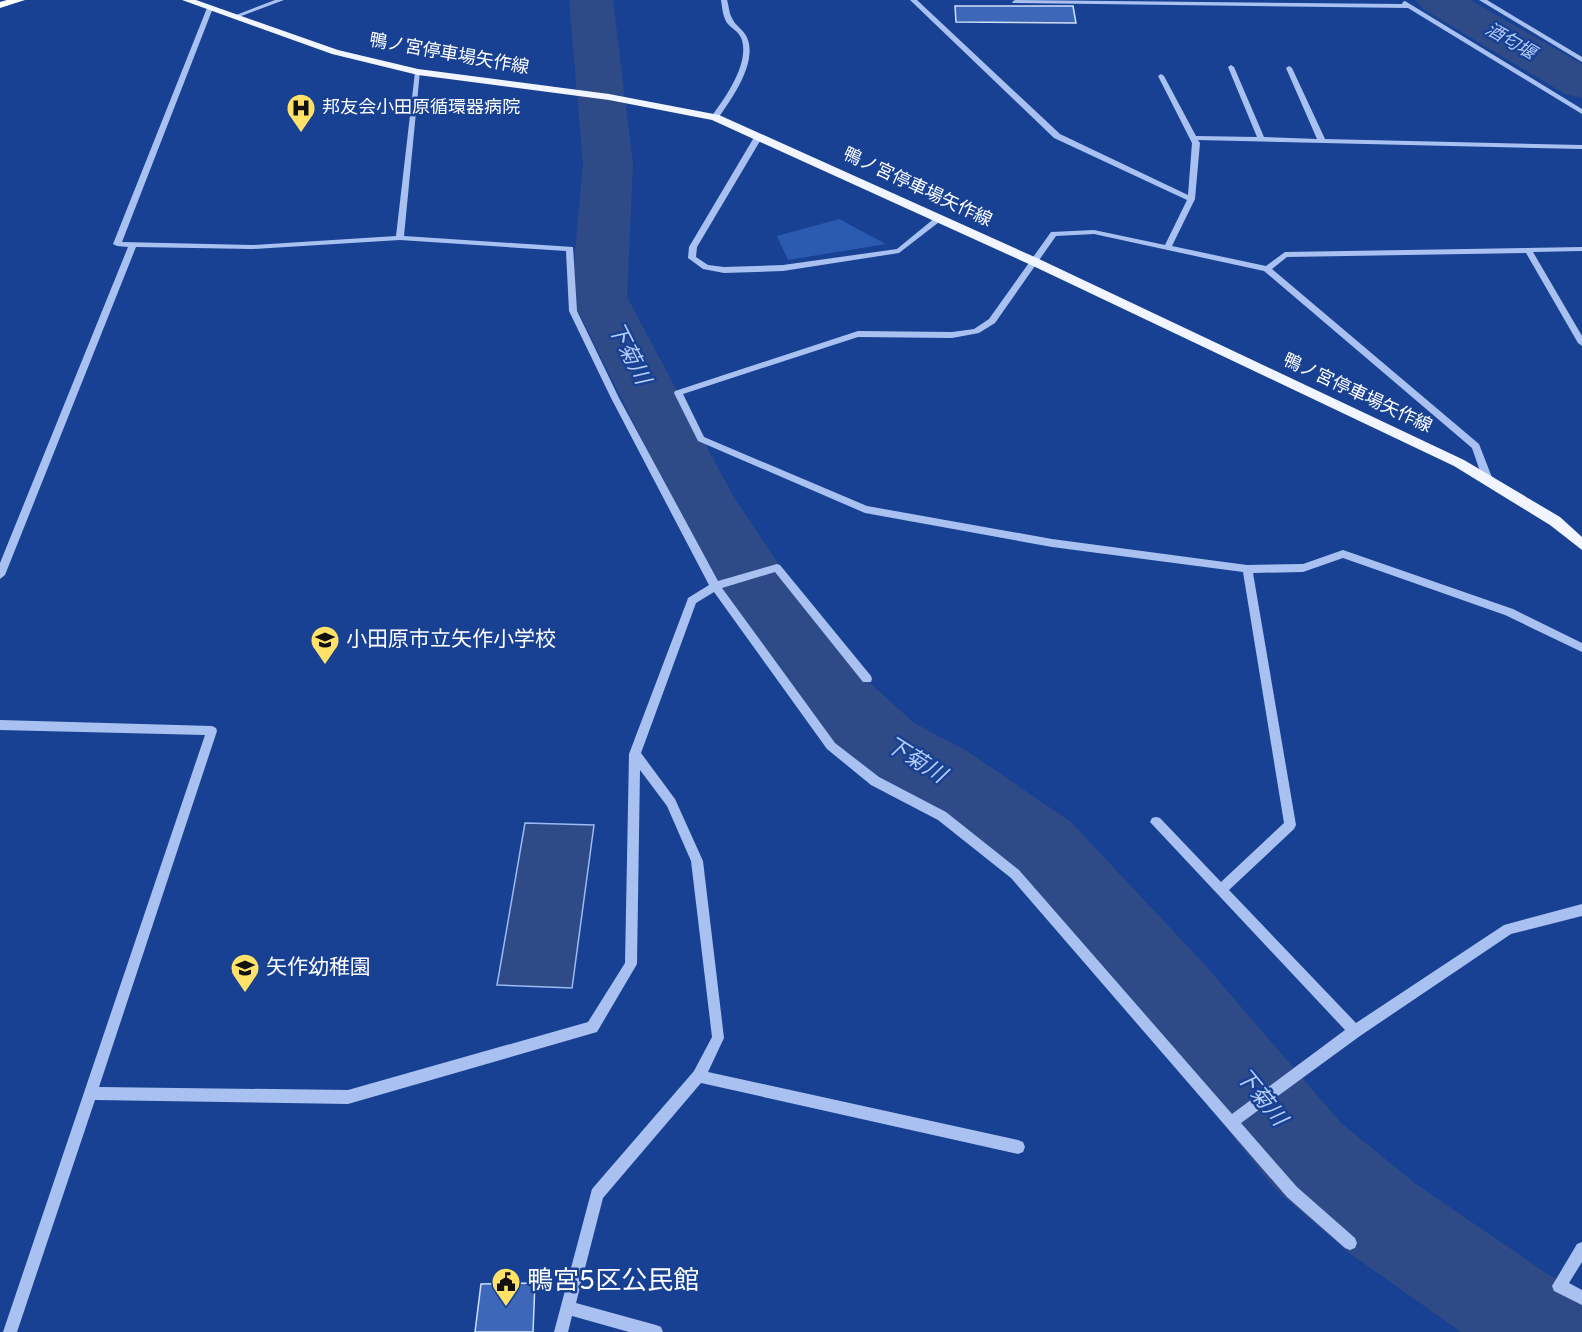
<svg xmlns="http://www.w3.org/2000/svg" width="1582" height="1332" viewBox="0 0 1582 1332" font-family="Overpass,'Noto Sans JP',sans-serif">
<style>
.green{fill:#2b5ab1}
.water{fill:#2e4b88;stroke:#9bbbf2;stroke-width:1.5}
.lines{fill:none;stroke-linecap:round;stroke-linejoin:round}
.river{fill:#2e4b88;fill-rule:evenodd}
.building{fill:#3d68b9;stroke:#cfdffb;stroke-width:1.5}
.minor{fill:#a8c1f0;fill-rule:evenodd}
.major{fill:#f1f5ff;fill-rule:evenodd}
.highway{fill:#fff;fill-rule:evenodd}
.labels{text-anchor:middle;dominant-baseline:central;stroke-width:5;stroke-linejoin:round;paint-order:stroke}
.far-water-label{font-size:18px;font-style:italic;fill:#b4ccf7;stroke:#184193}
.far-street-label{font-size:18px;fill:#fff;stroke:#184193}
.far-poi-label{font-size:18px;fill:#fff;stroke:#184193;text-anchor:start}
.poi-label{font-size:21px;fill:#fff;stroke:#184193;text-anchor:start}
.water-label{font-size:22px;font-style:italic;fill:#b4ccf7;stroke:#184193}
.near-poi-label{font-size:26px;fill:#fff;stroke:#184193;text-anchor:start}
</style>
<rect width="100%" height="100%" fill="#184193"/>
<!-- green -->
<path class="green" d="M839,219L886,244L788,260L777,236Z"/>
<!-- water -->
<path class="water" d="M525,823L594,825L572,988L497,985Z"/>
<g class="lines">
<!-- river -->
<path class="river" d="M569,0H613L633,164L627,297L733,496L790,581L870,683L914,723L967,751L1071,822L1205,965L1341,1123L1416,1184L1549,1275L1582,1292V1332H1461L1348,1252L1275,1189L1145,1025L1015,874L913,799L860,769L818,727L742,621L686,528L571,297L583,164Z
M1416,0H1470L1582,64V98L1565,94L1423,9Z"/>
</g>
<!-- building -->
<path class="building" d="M955,6H1073L1076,23L956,22Z
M535,1283L533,1332H475L481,1284Z"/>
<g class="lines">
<!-- minor -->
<path class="minor" d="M275,0H284L236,18L231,17Z
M721,0H727C729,6 729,13 732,18C735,26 745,30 748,40C756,65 732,98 719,117L715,119L711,117C725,98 749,65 742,40C739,31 732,29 727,23C723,17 722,7 721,0Z
M910,0H917L1060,134L1188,195L1192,143L1158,76L1161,74L1164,76L1196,136L1257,137L1228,67L1231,65L1234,67L1264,137L1317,139L1286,68L1289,66L1292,68L1325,139L1582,145V149L1198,140L1200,143L1195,199L1172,246L1266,266L1285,252L1582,247V251L1533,252L1582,336V346L1578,343L1526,253L1287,257L1272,269L1479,444L1493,480L1488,483L1483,480L1472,448L1264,271L1094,234L1056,236L995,323L979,333L952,338L858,337L683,394L704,437L867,506L1052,539L1247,565L1303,564L1343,550L1513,609L1582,643V652L1505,615L1343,558L1303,572L1253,573L1296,825L1294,829L1229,890L1356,1023L1504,925L1582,904V916L1511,934L1360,1036L1241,1123L1297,1187L1355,1238L1357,1243L1355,1248L1350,1250L1345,1248L1287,1197L1011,878L938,820L871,785L827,749L714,592L696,603L641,753L675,799L703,861L724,1038L708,1072L1018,1140L1023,1142L1025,1147L1023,1152L1018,1154L701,1083L603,1198L576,1303L656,1325L661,1327L663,1332H629L572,1316L568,1332H554L592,1189L694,1071L712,1037L691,861L667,806L640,770L637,964L597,1032L348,1104L95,1100L17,1332H3L205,735L0,730V720L212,726L216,728L217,731L99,1087L348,1090L588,1022L625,963L629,754L687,601L688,598L709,585L611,398L569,311L566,251L400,240L252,249L136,247L5,575L0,579V563L128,247L117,246L113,244L207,8L210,6L213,8L122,242L252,245L396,236L415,72L420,71L404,236L573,247L577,311L619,398L718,581L777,564L780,565L871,676L872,679L871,682H863L775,572L722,588L835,743L879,777L946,812L1019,870L1232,1114L1345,1030L1150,822L1152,818L1156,817L1160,818L1221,882L1284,823L1243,572L1052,547L865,513L698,441L674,393L675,391L858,331L952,332L974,329L989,319L1051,232L1094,230L1165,245L1187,200L1054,138Z
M1015,0L1402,4L1403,2L1405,1L1582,109V114L1408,8L1013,3L1012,2Z
M1479,0H1487L1582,57V62Z
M756,134L763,136L697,247L696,257L708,265L724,267L783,265L897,249L936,217H942L943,219L899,253L783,271L724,273L703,269L688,258L689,247Z
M1582,1242V1262L1569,1283L1582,1290V1305L1554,1291L1552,1286L1577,1244Z"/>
<!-- major -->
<path class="major" d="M182,0H196L338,50L418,69L609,94L719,115L1039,259L1464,460L1560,517L1582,537V550L1550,525L1454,466L1031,265L712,120L609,100L418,75L332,54Z"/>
<!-- highway -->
<path class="highway" d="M7,0H25L0,8V2Z"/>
</g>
<!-- icons -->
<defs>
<g id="hospital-pin" transform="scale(1.5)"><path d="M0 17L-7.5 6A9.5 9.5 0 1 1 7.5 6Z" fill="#ffe267" stroke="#184193"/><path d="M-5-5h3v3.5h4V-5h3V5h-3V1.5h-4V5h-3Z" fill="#111"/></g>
<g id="school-pin" transform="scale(1.5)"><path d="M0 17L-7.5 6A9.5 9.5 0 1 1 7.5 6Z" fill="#ffe267" stroke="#184193"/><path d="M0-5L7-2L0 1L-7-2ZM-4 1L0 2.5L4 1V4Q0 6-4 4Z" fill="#111"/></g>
<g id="civic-pin" transform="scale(1.5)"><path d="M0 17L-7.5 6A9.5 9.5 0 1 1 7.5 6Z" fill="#ffe267" stroke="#184193"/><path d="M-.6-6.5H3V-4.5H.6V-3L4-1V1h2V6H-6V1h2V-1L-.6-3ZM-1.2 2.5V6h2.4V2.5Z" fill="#111"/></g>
</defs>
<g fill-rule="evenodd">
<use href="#hospital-pin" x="301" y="108"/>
<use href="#school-pin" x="325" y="640"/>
<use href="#school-pin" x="245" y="968"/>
<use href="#civic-pin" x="506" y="1282"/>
</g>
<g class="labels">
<!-- far-water labels -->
<g class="far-water-label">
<text transform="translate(1510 42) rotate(30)">酒匂堰</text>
</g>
<!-- far-street labels -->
<g class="far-street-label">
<text transform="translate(449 55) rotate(10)">鴨ノ宮停車場矢作線</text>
<text transform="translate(917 188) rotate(25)">鴨ノ宮停車場矢作線</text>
<text transform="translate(1357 394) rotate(25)">鴨ノ宮停車場矢作線</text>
</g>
<!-- far-poi labels -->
<g class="far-poi-label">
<text x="322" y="108">邦友会小田原循環器病院</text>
</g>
<!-- poi labels -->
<g class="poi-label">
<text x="346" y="640">小田原市立矢作小学校</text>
<text x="266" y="968">矢作幼稚園</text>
</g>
<!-- water labels -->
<g class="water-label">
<text transform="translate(628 354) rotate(63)">下菊川</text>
<text transform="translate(915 761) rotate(32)">下菊川</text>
<text transform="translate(1260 1098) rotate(51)">下菊川</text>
</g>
<!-- near-poi labels -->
<g class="near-poi-label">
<text x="527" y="1282">鴨宮5区公民館</text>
</g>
</g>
</svg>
